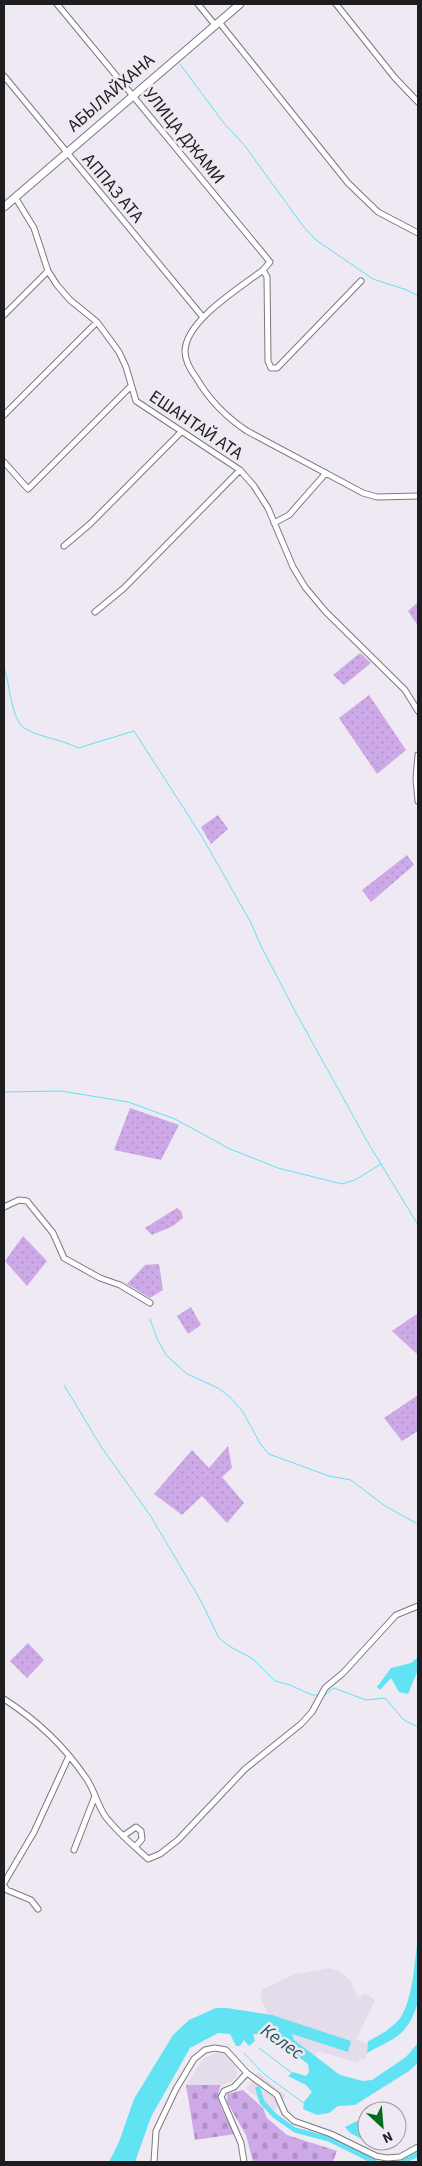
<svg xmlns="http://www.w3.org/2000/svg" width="422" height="2166" viewBox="0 0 422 2166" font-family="'Source Sans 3',sans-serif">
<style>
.built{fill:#e4dceb}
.cemetery{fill:url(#cemetery-stones)}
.garden{fill:url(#garden-dots)}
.water{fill:#61e3f3}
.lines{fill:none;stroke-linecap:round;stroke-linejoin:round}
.stream{stroke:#61e3f3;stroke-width:1}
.canal{stroke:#61e3f3;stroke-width:5}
.minor-casing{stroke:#7c7880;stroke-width:7}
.secondary-casing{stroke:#7c7880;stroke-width:9}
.minor{stroke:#fff;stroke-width:5}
.secondary{stroke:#fff;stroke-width:7}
.labels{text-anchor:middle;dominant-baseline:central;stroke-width:5;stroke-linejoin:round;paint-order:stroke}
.street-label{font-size:18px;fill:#1e1d20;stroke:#eee9f2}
.water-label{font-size:19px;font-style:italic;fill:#21585f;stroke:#eee9f2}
</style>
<defs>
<pattern id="cemetery-stones" width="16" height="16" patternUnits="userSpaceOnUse" patternTransform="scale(1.25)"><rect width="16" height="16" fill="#cea9e8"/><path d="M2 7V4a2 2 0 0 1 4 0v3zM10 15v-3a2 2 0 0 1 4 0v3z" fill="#b091c7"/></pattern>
<pattern id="garden-dots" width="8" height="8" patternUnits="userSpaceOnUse" patternTransform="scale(1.25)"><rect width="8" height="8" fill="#cea9e8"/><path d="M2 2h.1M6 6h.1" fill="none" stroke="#b091c7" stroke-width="1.8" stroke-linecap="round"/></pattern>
</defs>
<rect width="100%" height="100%" fill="#eee9f2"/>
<!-- built -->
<path class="built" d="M328,1968L338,1971L350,1980L358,1998L365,1993L375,2000L356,2040L370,2044L365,2060L360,2058L358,2063L318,2051L314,2056L294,2040L291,2033L348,2052L351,2041L268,2015L261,1998L260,1993L263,1989L293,1975Z
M216,2053L225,2054L234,2062L238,2074L232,2082L221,2085H186L203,2059Z
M258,2072L286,2096L274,2111L246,2089Z"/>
<!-- cemetery -->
<path class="cemetery" d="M186,2085H221C212,2102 229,2119 235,2134L195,2140Z
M243,2090L263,2108L267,2118L287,2135L337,2151L333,2161L335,2162H253L246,2135L227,2102V2094Z"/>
<!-- garden -->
<path class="garden" d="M418,602V626L408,611Z
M360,653L371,663L344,685L333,675Z
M369,695L406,750L377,774L339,718Z
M218,815L228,829L211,844L201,827Z
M407,855L414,865L371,902L362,890Z
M130,1108L179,1125L161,1160L114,1150Z
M177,1208L181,1211L183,1218L173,1226L152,1235L145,1228Z
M23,1236L47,1261L27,1286L5,1261Z
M159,1264L163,1290L150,1298L127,1284L145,1265Z
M191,1307L201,1325L188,1334L177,1316Z
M418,1313V1355L392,1331Z
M418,1395V1431L402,1441L384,1418Z
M228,1446L232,1468L222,1477L244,1503L227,1523L202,1496L182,1515L154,1494L192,1450L209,1468Z
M28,1643L44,1660L27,1678L10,1661Z"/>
<!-- water -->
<path class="water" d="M418,1657V1670L408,1694L399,1692L391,1678L380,1690L377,1687L391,1668L411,1663Z
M418,1938V2002C407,2037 396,2037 367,2053L368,2041C378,2037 397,2025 402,2015C414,1993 414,1963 418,1938Z
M216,2008H227L272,2015L351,2041L348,2052L292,2034L294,2040L340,2075L363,2081L372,2080L406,2057L418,2043V2063L409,2071L355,2105L338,2106L329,2113L317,2115L303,2109L304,2102L312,2092L306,2085L288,2076L293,2072L306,2076L309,2072L308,2064L269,2035L253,2034L255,2041L249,2046L244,2040L240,2046H236L230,2034L218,2033L190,2048L151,2117L135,2162H109L119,2142L134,2099L173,2035L189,2020Z
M367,2116V2141H393L395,2145L379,2148L350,2133L345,2127Z"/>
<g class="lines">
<!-- stream -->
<path class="stream" d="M180,64L223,122L245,146L303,226L316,240L373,279L407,290L418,296
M4,668C10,683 11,722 26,729C42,738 61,739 78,748L134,731L201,835L250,921L261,946L296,1013L367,1141L418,1225
M4,1092L61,1091L128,1102L175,1119L230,1149L278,1168L342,1184L355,1180L381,1164
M150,1319L158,1341L167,1356L187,1374L218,1388L230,1397L243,1412L261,1445L269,1454L329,1476L351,1480L385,1506L418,1524
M64,1385L102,1448L150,1515L201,1601L219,1638L229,1646L253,1659L275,1681L290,1685L312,1695H318
M325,1695L334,1688L366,1700L385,1698L404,1720L418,1727
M259,2048L292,2073
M244,2053L264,2074L305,2104"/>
<!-- canal -->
<path class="canal" d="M258,2089L262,2102L275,2116L295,2130L329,2139L375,2162
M402,2162L418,2154"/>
<!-- minor casing -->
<g class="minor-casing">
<path id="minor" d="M57,4L270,262L263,270C240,288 186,320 185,351C185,361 191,371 197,379C210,401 226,417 247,431L363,493L377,497L418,496
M198,4L215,25
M336,4L395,78L418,102
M219,22L348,183L378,212L418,233
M4,76L202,316
M15,197L34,228L48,271L57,285L70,300L97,322L119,352L126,367L136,401L240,470L254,486L268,508L293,567L305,587L325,611L405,690L418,711
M263,270L267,277L268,361L271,368H277L361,281
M4,315L48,271
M4,415L97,322
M4,462L28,489L130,387
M274,523L289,515L326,473
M64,546L90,524L181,432
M95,612L124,588L240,470
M418,755L416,779L418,801
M4,1207L19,1200L27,1201L53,1233L64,1258L100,1278L120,1285L150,1303
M4,1699C35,1719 65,1747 86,1778C94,1789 97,1804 105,1816C117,1832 133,1845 148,1859L160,1854L178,1840L245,1769L301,1724L312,1712L325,1688L343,1673L396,1615L418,1606
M123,1836L136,1827L141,1831L142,1839L135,1847
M74,1850L95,1796
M4,1883L34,1832L69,1756
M4,1886L7,1890L31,1900L38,1909
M154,2162L156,2131L176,2089L194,2059L205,2050L215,2048L226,2050L247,2073L277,2095L285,2113L294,2121L331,2134L376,2156L387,2158L400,2157L418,2147
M244,2162L241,2143L221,2097L224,2091L234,2087L247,2073"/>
</g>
<!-- secondary casing -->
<g class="secondary-casing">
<path id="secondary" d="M4,207L240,4"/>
</g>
<!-- minor -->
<use href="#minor" class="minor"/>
<!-- secondary -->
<use href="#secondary" class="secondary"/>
</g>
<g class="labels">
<!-- street labels -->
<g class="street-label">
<text transform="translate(111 93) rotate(-41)">АБЫЛАЙХАНА</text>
<text transform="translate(184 136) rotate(51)">УЛИЦА ДЖАМИ</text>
<text transform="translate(113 188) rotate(50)">АППАЗ АТА</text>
<text transform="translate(196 425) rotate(34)">ЕШАНТАЙ АТА</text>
</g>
<!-- water labels -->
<g class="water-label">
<text transform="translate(282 2042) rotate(35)">Келес</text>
</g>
</g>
<!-- border -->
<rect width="422" height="2166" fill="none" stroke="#1e1d20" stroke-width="10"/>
<!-- north arrow -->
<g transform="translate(382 2126) rotate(154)"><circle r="24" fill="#eee9f2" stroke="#9b979e"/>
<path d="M0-4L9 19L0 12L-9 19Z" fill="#046c1a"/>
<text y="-8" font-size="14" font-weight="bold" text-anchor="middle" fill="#1e1d20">N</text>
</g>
</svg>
